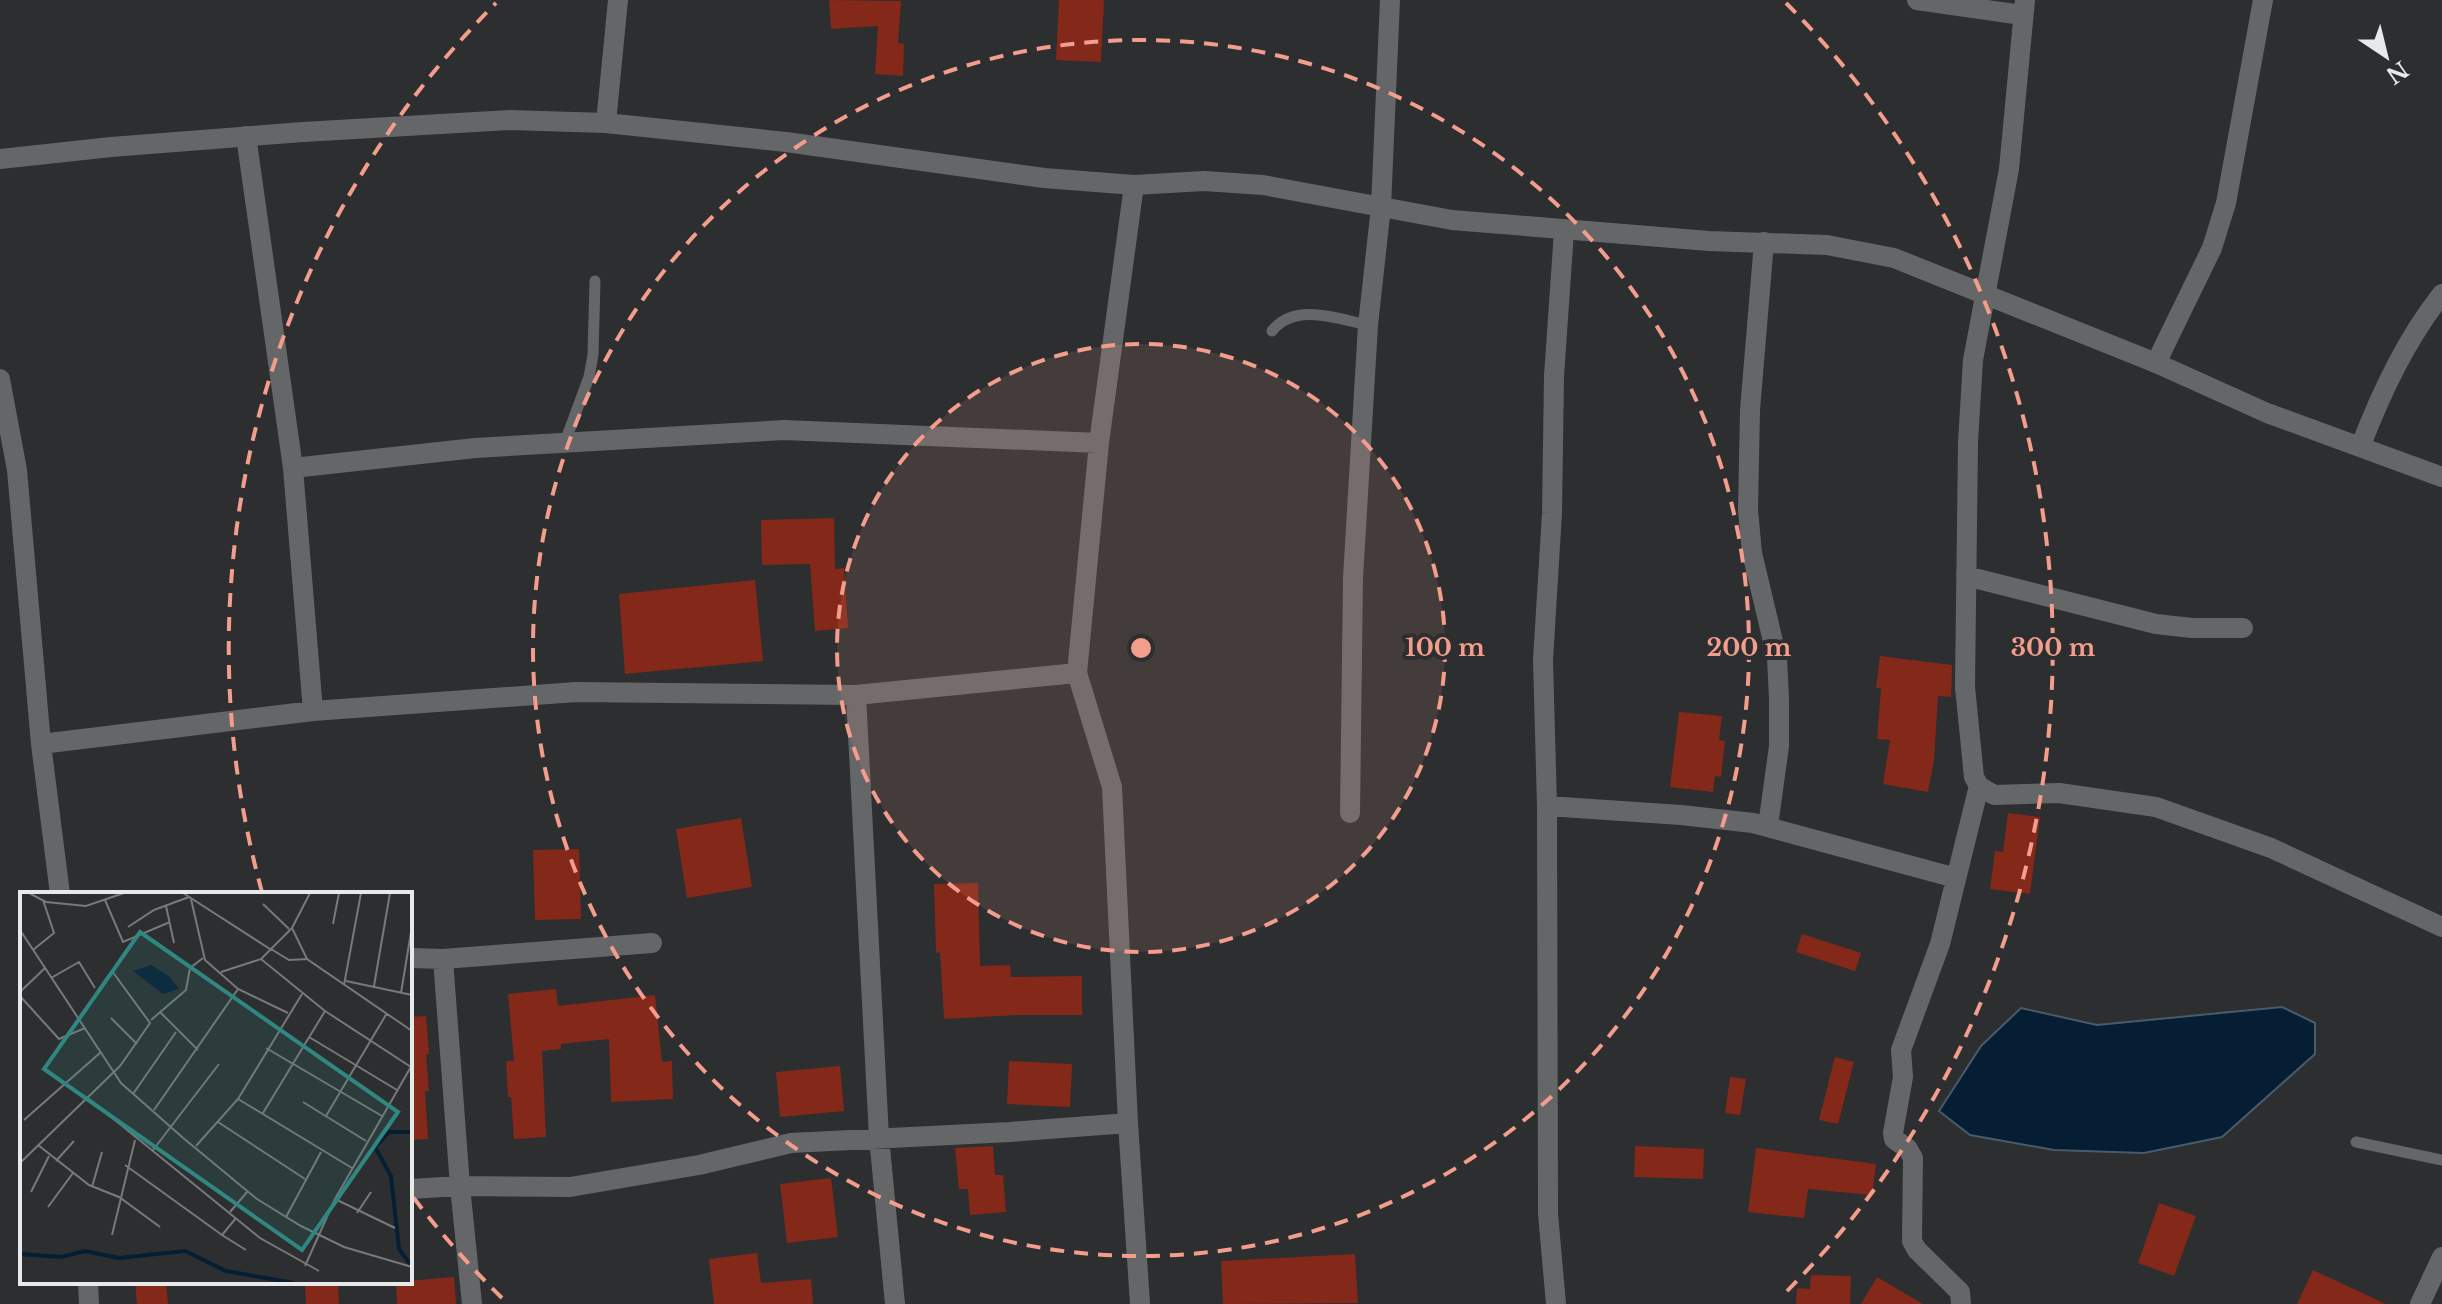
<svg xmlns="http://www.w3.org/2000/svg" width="2442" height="1304" viewBox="0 0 2442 1304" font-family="'Libre Baskerville',serif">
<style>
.water{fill:#051e34;stroke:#495b6b;stroke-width:2}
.building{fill:#842819}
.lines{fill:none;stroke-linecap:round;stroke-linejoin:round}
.service{stroke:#656667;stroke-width:11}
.minor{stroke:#656667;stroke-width:20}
.tertiary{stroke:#656667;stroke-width:20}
.ring{fill:none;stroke:#f49d8c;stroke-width:4;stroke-dasharray:14 10}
.inset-river{fill:none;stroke:#051e34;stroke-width:4}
.inset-road{fill:none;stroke:#77797a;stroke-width:2}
.view{fill:#308781;fill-opacity:0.15;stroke:#308781;stroke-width:4}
.inset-edge{fill:none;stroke:#e8e9ea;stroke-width:4}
.centre{fill:#f49d8c;stroke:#2c2e30;stroke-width:4}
.ring-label{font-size:24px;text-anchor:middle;font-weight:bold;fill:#f49d8c;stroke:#2c2e30;stroke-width:8;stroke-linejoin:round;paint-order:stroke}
</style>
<rect width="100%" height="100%" fill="#2c2e30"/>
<!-- water -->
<path class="water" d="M2282,1007L2315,1023V1054L2222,1137L2144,1153L2054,1150L1970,1135L1939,1111L1981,1046L2021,1008L2097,1025Z"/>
<!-- building -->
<path class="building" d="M829,0L901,1L898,43L904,44L903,76L875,74L878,26L831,29Z
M1059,0H1104L1101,62L1056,60Z
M834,518L835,569L844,568L848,628L815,631L810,564L762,565L761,520Z
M755,580L763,661L625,674L619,594Z
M1880,656L1952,665L1951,697L1938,696L1934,760L1928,792L1883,784L1890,740L1877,739L1881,688H1876Z
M1679,712L1722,716L1719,740L1725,741L1721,777L1715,776L1713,792L1670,787Z
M2008,813L2040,817L2030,894L1990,889L1995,851L2003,852Z
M741,818L752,887L687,898L676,829Z
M579,849L581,919L535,920L533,850Z
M978,883L980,966L1010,965L1011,977L1082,976V1015H1018L944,1019L940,952L936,953L934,884Z
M1802,934L1861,953L1855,971L1796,952Z
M556,989L558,1006L655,995L662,1062L672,1061L673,1099L611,1102L609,1039L561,1044V1049L542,1051L546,1137L514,1139L511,1097H508L506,1061H514L508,994Z
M426,1016L429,1054H426L429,1091H425L428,1139L410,1140V1017Z
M1835,1057L1854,1062L1838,1124L1819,1120Z
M1009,1061L1072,1064L1070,1107L1007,1104Z
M840,1066L844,1111L780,1117L776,1072Z
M1730,1077L1746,1079L1740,1115L1725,1113Z
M993,1146L995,1175H1003L1006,1212L970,1215L968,1189H959L955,1148Z
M1635,1146L1704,1149L1703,1179L1634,1177Z
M1756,1148L1876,1164L1872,1195L1808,1189L1804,1218L1748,1212Z
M831,1178L838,1237L787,1243L780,1184Z
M2159,1203L2196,1216L2174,1276L2138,1263Z
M757,1253L761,1283L811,1279L813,1304H714L709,1259Z
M1355,1254L1358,1303L1223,1304L1221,1261Z
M2313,1270L2386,1304H2297Z
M1811,1275L1851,1276L1850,1304H1796L1797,1288L1810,1289Z
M454,1277L456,1304H397L396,1282Z
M1877,1277L1923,1304H1861Z
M135,1282H166L168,1304H137Z
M305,1282H338L339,1304H306Z"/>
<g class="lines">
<!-- service -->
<path class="service" d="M1272,331C1295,302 1338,319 1368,325
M565,442L589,377L593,355L595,281
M2356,1142L2442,1160"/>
<!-- minor -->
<path class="minor" d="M1917,0L2022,15
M2025,0L2009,169L1973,360L1968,442L1965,687L1974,777L1979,786L1994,795L2059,793L2156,807L2271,848L2442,927
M606,123L618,0
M246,136L293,468L313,711
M1134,185L1099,443L1077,673L1112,787L1128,1123L1140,1304
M1764,242L1750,410L1748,510L1752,553L1777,658L1779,698V746L1768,826
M2156,363L2212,248L2226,203L2263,0
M0,379L17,470L41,744L60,894
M2361,445C2382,391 2406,340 2442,294
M293,468L475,448L784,430L1099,443
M1966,576L2156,624L2192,628H2243
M856,695L879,1137L895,1304
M41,744L313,711L576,692L856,695L1077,673
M1547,806L1681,815L1753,823L1956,878
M1350,813L1353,578L1368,325L1381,207L1390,0
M410,958L443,959L652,943
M443,959L460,1186L472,1304
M410,1189L460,1186L570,1187L699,1165L791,1143L1010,1132L1128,1123
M88,1282L89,1304
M1556,1304L1548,1214L1547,806L1543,660L1552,513L1554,376L1564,231
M1961,1304L1960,1292L1917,1250L1912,1241L1913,1158L1908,1149L1894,1139L1893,1133L1903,1077L1901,1050L1940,944L1979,786
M2420,1304L2442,1257"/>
<!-- tertiary -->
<path class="tertiary" d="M0,159L111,147L303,132L510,120L606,123L786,142L1044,178L1134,185L1204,181L1263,185L1452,220L1709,241L1827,245L1894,258L2156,363L2267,413L2442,477"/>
</g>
<!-- distance rings -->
<circle cx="1141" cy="648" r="304" fill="#f49d8c" fill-opacity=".12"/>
<g class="ring">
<circle cx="1141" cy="648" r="304"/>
<circle cx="1141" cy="648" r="608"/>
<path d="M502 1298A912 912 0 0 1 413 1197M262 892A912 912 0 0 1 496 3M1786 3A912 912 0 0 1 1780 1298"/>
</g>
<!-- overview -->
<g transform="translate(20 892)">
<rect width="392" height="392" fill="#2c2e30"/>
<path d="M131,73L150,85L159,97L143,102L113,79Z" fill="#051e34"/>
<path class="inset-river" d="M0,362L41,365L65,359L99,366L165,359L206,379L274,391M390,372L379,357L371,284L355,255L369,240H392"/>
<path class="inset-road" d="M9,1L26,10L66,14L104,1M163,1L250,57M290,1L272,36L287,67L392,139M171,7L185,68L218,97L268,121M85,8L103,50L150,30M243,12L269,37M146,14L154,51M313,32L319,1M108,35L134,18L169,5M0,38L101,191L162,245L237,307L281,334L324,355L392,375M251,57L269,68L288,67M13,58L34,41L23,8M241,67L272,36M201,80L241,67L305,119L391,175M31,86L59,70L75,96M326,89L392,103M324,93L341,1M354,94L370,1M0,100L25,76M381,101L392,34M0,104L39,147L65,136M140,120L178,158M91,126L117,152M131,128L166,98L170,76L183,66M289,145L377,198M246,156L362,224M113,202L156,140M69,207L240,346L299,379M218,207L332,276M283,210L346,249M134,218L218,97M243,221L305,119M306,224L367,121M4,228L81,160M198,230L285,287M18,253L69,293L99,305L140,335M176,254L218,207L282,102M133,258L199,172M36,269L54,249M0,271L100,174L130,131L92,79M105,273L202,343M72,295L82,260M11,300L29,264M315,307L375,336M28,315L53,281M210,320L227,300M337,321L351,300M266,325L301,260M216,326L202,343L226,358M92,343L115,248M285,374L315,307L392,173"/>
<path class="view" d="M120,40L378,220L282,358L24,177Z"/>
<rect width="392" height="392" class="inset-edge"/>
</g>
<circle cx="1141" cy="648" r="12" class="centre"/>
<g class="ring-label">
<text x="1445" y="656">100 m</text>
<text x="1749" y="656">200 m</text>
<text x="2053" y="656">300 m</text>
</g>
<!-- north arrow -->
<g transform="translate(2386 56) rotate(145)" stroke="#2c2e30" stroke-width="6" paint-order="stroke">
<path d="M0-6L14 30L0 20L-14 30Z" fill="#e8e9ea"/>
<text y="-12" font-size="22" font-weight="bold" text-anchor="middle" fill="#e8e9ea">N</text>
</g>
</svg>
